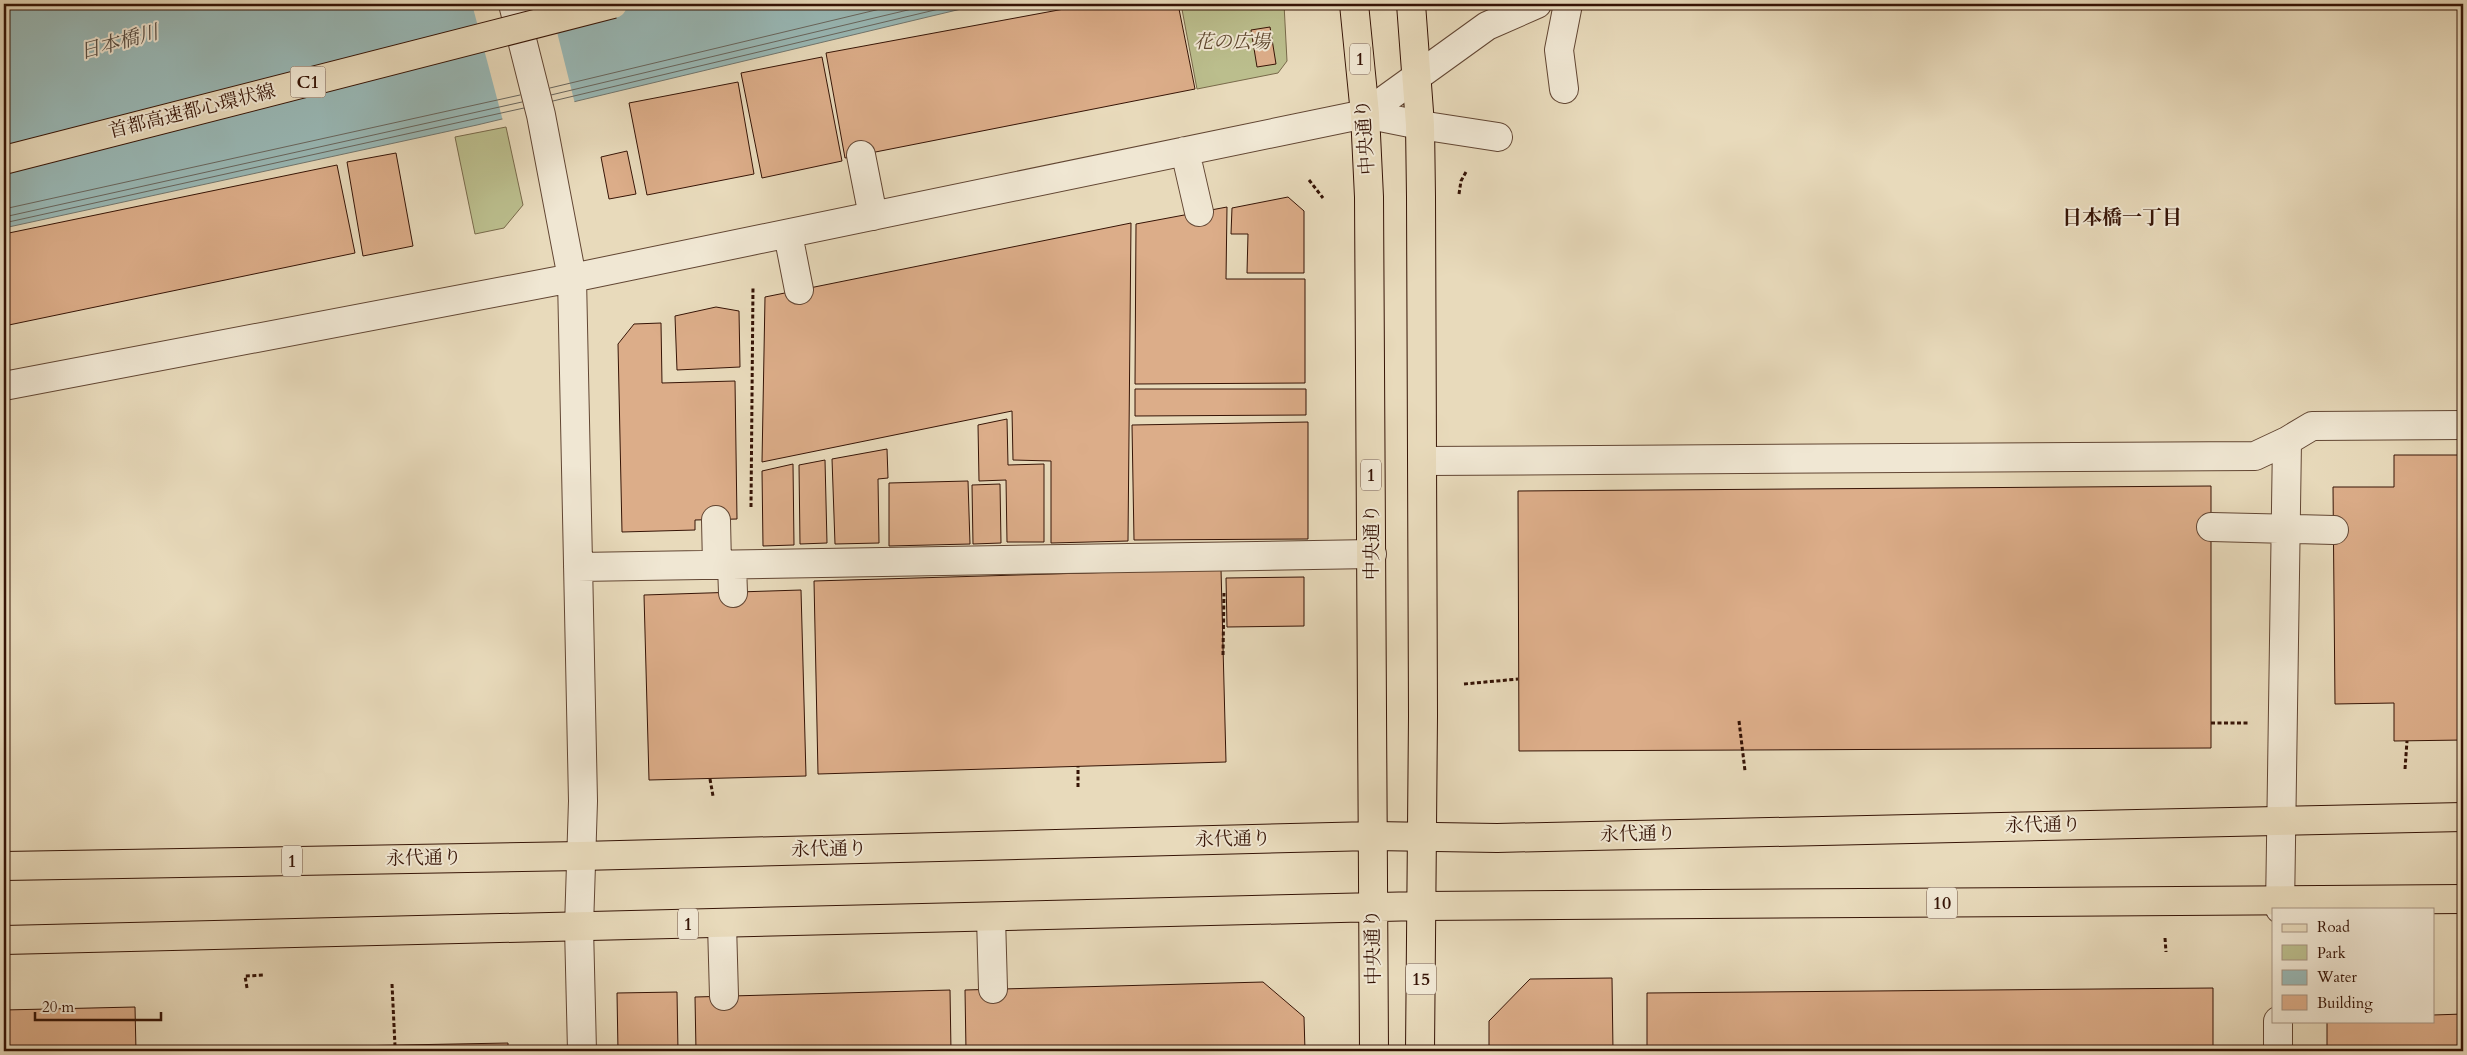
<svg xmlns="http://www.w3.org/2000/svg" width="2467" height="1055" viewBox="0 0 2467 1055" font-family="Cardo,'Noto Serif JP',serif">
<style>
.green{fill:#bbbe8d;stroke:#78694a}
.water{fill:#99b9b7;stroke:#717770}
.pier{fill:#e8dabb}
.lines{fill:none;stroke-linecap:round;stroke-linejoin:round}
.shore{stroke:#68665e;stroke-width:1}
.building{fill:#dcad89;stroke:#361406}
.minor-casing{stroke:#624633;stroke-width:30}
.major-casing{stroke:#361406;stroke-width:30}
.highway-casing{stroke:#361406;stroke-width:30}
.path{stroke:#361406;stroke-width:3;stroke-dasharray:4 2.5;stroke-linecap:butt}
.minor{stroke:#f0e7d3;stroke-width:28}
.major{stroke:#e8dabb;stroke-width:28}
.highway{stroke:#e8dabb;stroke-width:28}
.highway-bridge-casing{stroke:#361406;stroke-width:30;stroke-linecap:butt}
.highway-bridge{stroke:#e8dabb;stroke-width:28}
.labels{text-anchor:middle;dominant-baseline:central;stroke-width:4;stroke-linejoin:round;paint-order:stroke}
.shield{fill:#f0e7d3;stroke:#6e5344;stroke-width:1}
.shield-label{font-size:18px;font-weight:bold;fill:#361406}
.park-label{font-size:19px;font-style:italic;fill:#5e472e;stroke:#f0e7d3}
.street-label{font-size:19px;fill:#361406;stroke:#f0e7d3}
.water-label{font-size:20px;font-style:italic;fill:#594e44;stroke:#f0e7d3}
.neighbourhood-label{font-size:20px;font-weight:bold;fill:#361406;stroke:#f0e7d3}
</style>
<rect width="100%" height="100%" fill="#e8dabb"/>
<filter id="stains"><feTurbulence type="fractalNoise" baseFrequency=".004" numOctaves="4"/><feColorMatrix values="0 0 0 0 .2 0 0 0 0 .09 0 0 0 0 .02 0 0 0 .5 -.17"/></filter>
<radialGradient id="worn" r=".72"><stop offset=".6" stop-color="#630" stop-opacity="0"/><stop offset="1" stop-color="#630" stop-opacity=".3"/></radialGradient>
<!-- green -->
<path class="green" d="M1181,4H1284L1287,61L1278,73L1197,89Z
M506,127L523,205L504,228L475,234L455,137Z"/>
<!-- water -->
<path class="water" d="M4,4H982L477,125L4,228Z"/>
<!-- pier -->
<path class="pier" d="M472,4H550L575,104L503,121Z"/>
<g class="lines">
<!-- shore -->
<path class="shore" d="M550,88L901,4
M551,95L933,4
M553,101L960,4
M4,209L520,95
M4,217L522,102
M4,223L524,108"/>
</g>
<!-- building -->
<path class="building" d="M1091,4H1178L1195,89L845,158L826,53Z
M1270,27L1276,64L1257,67L1251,30Z
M822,57L842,161L762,178L741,73Z
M738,82L754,174L647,195L629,103Z
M627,151L636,194L609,199L601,157Z
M396,153L413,246L363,256L347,162Z
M337,165L355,253L4,326V234Z
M1288,197L1304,211V273H1247L1248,234H1231L1232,208Z
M1227,207L1226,279H1305V383L1135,384L1136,224Z
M1131,223L1128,541L1051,543V461L1013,460L1012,411L762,462L765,297Z
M716,307L739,311L740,367L677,370L675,316Z
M661,323L662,383L735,381L737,519L695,520V530L622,532L618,344L634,324Z
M1135,389H1306V415L1135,416Z
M1007,419L1008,465L1044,464V542H1007L1006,480L979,481L978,425Z
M1308,422V539L1134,540L1132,425Z
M887,449L888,478L878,479L879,543L835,544L832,459Z
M2394,455H2463V740L2394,741V703L2335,704L2333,487H2394Z
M825,460L827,543L800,544L799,465Z
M793,464L794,545L763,546L762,471Z
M968,481L970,544L889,546V483Z
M1000,484L1001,543L973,544L972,485Z
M2211,486V748L1519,751L1518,491Z
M1221,569L1226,762L818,774L814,581Z
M1304,577V626L1227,627L1226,578Z
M801,590L806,776L649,780L644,595Z
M1612,978L1613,1051H1489V1021L1530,979Z
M1263,982L1304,1017L1305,1051H966L965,990Z
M2213,988V1051H1647V993Z
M950,990L951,1051H696L695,997Z
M677,992L678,1051H618L617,993Z
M135,1007L136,1051H4V1010Z
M2463,1014V1051H2327V1021H2433V1015Z
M508,1043V1051H191V1049Z"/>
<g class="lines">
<!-- minor casing -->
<g class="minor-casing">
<path id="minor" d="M513,4L541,115L572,278L583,801L579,927L582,1051
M1564,89L1559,50L1568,4
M1365,114L1420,125L1498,137
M1185,151L1199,212
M861,155L873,216
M788,234L799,290
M4,386L572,278L1365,114L1487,26L1537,4
M1423,461L2255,456L2287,441L2312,426L2463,425
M716,520L717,565
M2211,527L2334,530
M732,565L733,593
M578,567L1372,554
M2280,909L2287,441
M991,917L993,989
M722,924L724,996
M2278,1051V1021"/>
</g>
<!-- major casing -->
<g class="major-casing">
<path id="major" d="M1373,836L1497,838L2463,817
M1421,906L2463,899"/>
</g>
<!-- highway casing -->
<g class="highway-casing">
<path id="highway" d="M1354,4L1365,114L1369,197L1374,1051
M1411,4L1420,125L1421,197L1423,716L1420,1051
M4,866L581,856L1373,836
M4,940L1421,906"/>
</g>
<!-- path -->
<path class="path" d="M1309,180L1323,198
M1459,194L1461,181L1467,170
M751,507L753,287
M1223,655L1224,593
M1464,684L1518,679
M1739,721L1745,771
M2211,723H2248
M2405,769L2407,741
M710,779L713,796
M1078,787V766
M2165,938L2166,952
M392,984L395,1046
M247,988L245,976L265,975"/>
<!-- minor -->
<use href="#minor" class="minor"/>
<!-- major -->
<use href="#major" class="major"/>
<!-- highway -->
<use href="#highway" class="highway"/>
<!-- highway-bridge casing -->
<g class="highway-bridge-casing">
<path id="highway-bridge" d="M4,160L613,4"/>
</g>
<!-- highway-bridge -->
<use href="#highway-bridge" class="highway-bridge"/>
</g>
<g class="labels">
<!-- shield labels -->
<g class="shield">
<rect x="1350" y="43.5" width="20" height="31" rx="4"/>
<rect x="290.5" y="66.5" width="35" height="31" rx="4"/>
<rect x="1361" y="459.5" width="20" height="31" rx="4"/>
<rect x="282" y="845.5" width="20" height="31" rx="4"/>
<rect x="1927" y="887.5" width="30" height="31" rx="4"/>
<rect x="678" y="908.5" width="20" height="31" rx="4"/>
<rect x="1406" y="963.5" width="30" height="31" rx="4"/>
</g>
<g class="shield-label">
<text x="1360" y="59">1</text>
<text x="308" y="82">C1</text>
<text x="1371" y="475">1</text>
<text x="292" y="861">1</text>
<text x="1942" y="903">10</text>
<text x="688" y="924">1</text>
<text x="1421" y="979">15</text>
</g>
<!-- park labels -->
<g class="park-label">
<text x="1232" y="42">花の広場</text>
</g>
<!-- street labels -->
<g class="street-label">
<text transform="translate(192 111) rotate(-14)">首都高速都心環状線</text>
<text transform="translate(1365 137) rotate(-94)">中央通り</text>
<text transform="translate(1372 542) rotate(-90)">中央通り</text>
<text transform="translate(2043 825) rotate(-1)">永代通り</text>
<text transform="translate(1638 834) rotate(-1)">永代通り</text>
<text transform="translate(1233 839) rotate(-1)">永代通り</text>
<text transform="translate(829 849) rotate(-1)">永代通り</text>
<text transform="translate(424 858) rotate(-1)">永代通り</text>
<text transform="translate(1373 947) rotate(-91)">中央通り</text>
</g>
<!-- water labels -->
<g class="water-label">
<text transform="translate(119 42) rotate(-15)">日本橋川</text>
</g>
<!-- neighbourhood labels -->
<g class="neighbourhood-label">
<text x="2122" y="217">日本橋一丁目</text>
</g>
</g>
<!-- margin -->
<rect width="2467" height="1055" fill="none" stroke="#e8dabb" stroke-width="20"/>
<rect x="5" y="5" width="2457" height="1045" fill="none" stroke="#361406" stroke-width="2.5"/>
<rect x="10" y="10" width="2447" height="1035" fill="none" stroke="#361406"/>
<!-- legend -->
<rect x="2272" y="908" width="162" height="115" fill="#f0e7d3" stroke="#a69381"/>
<rect x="2282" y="924" width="25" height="8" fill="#e8dabb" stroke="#a69381"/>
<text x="2317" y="932" font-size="15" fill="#361406">Road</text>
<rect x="2282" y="945" width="25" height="15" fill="#bbbe8d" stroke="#a69381"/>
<text x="2317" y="958" font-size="15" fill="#361406">Park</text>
<rect x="2282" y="970" width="25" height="15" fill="#99b9b7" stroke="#a69381"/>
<text x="2317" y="982" font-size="15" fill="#361406">Water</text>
<rect x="2282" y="995" width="25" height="15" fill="#dcad89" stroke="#a69381"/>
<text x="2317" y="1008" font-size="15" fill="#361406">Building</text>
<!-- scale -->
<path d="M35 1012v8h126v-8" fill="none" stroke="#361406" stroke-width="2.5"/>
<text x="42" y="1012" font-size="15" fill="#361406" stroke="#f0e7d3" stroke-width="4" paint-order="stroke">20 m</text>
<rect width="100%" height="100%" filter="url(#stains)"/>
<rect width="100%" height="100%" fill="url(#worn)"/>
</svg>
